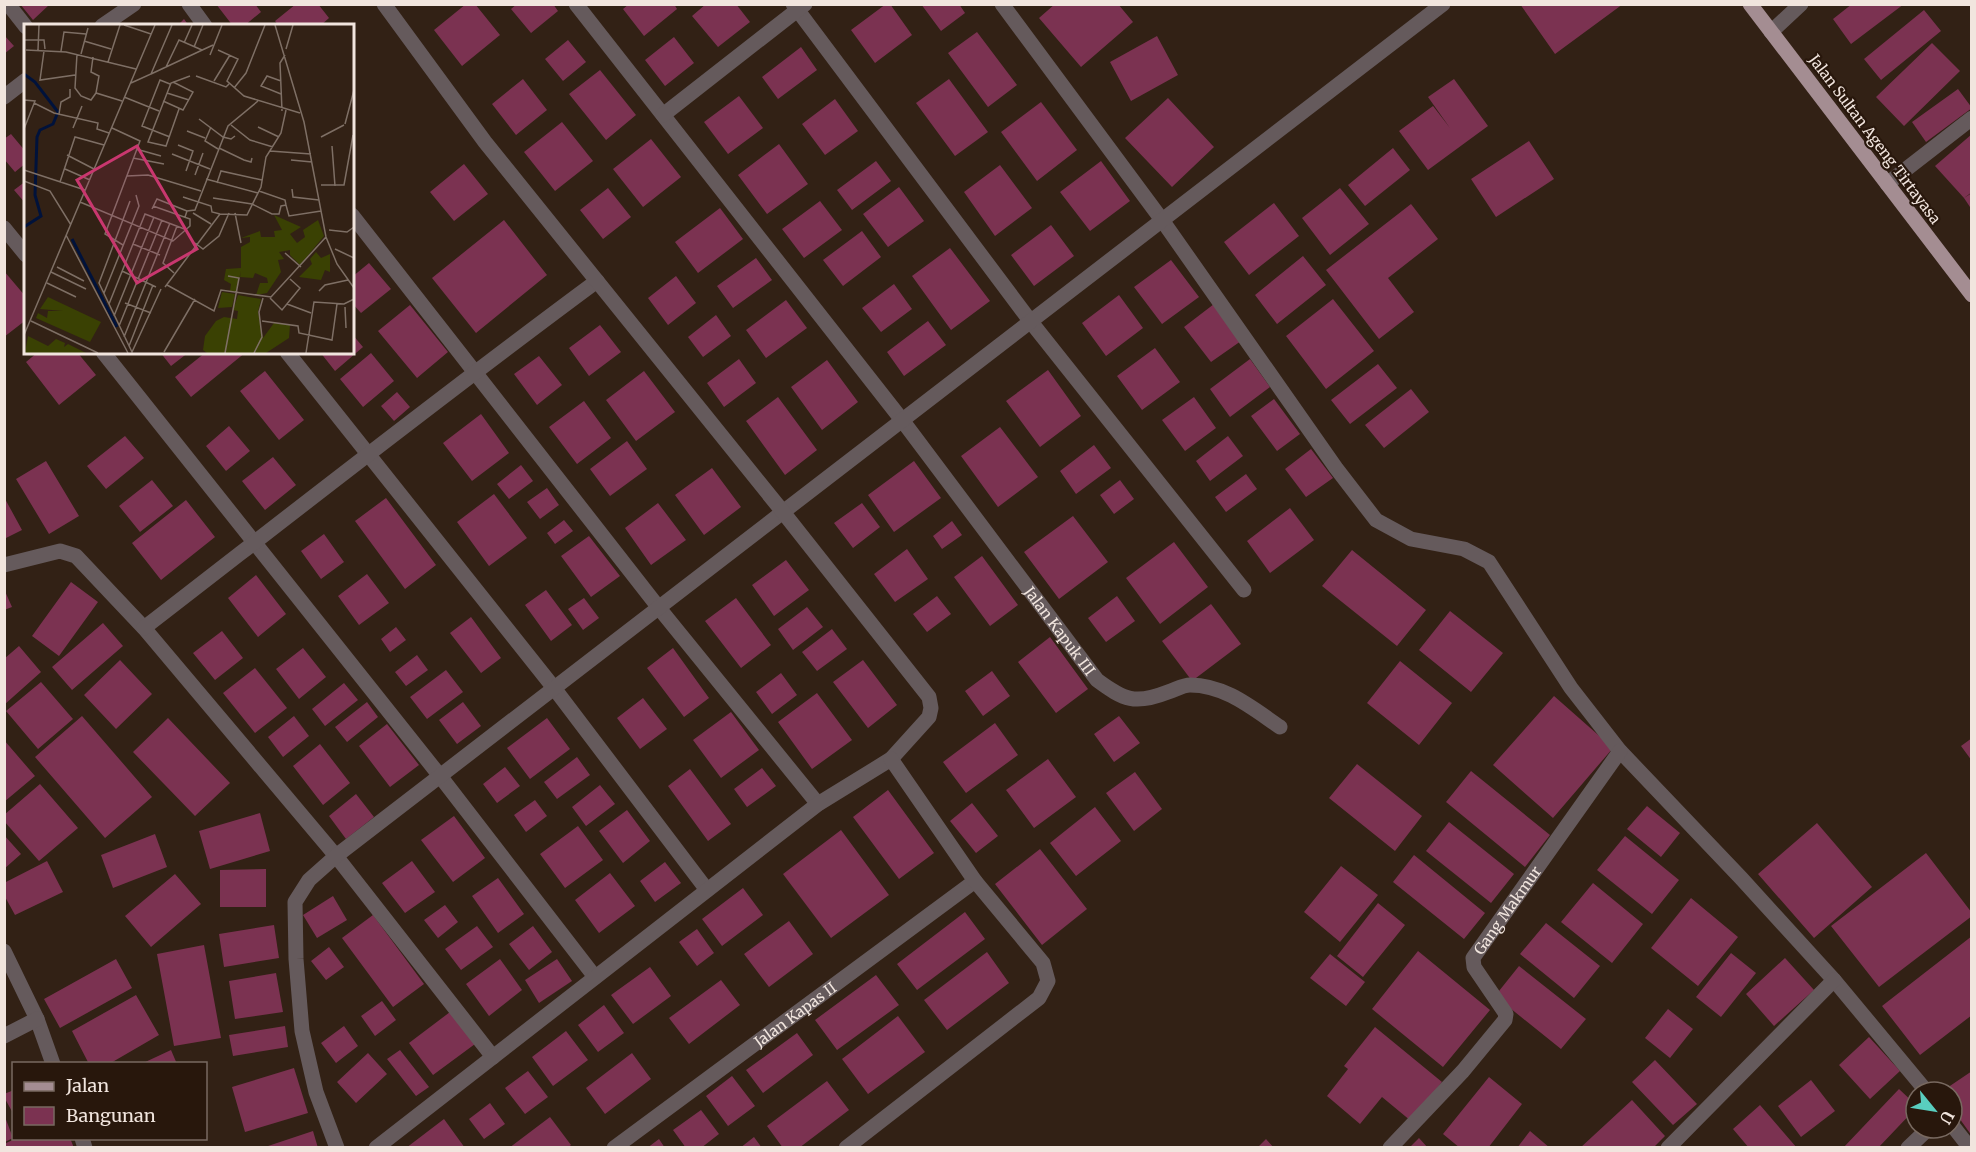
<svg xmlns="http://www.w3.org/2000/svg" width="1976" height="1152" viewBox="0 0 1976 1152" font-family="Merriweather,serif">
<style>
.building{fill:#7b3251}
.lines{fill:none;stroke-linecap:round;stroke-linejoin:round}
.street{stroke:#655a5c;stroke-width:15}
.primary{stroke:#a48d92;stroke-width:15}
.labels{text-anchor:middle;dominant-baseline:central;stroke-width:4.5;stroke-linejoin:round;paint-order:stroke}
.street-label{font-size:15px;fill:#f1e5de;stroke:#28170c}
.inset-river{fill:none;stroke:#00123b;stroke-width:3}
.inset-road{fill:none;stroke:#7e6f65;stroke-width:1.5}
.view{fill:#c9376f;fill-opacity:0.15;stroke:#c9376f;stroke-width:3}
.inset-edge{fill:none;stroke:#f1e5de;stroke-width:3}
</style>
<rect width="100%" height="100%" fill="#322115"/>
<!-- building -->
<path class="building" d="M20,4H50L33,20Z
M216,4H255L261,12L244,26H233Z
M296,4H318L329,18L320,26H279L275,21Z
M466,4H475L500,35L462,66L434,30Z
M517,4H553L558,11L531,33L511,9Z
M629,4H674L677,9L644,36L623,9Z
M706,4H736L750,22L718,47L692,16Z
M886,4H890L912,35L875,63L851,30Z
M921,4H959L965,13L941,31Z
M1055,4H1118L1133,22L1081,67L1039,18Z
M1520,4H1623L1555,54Z
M1852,4H1904L1851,44L1833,19Z
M1924,10L1941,31L1881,80L1864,59Z
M184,19L189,26H177Z
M977,32L1017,85L988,107L948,53Z
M4,35L14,46L4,54Z
M1157,36L1178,75L1131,101L1110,62Z
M674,37L694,63L665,86L645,60Z
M568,40L586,62L563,81L545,59Z
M1932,43L1960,71L1904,126L1876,97Z
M801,47L817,70L778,99L762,77Z
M600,70L636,115L606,140L569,94Z
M523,79L547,110L516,135L492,104Z
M949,79L988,132L955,156L916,103Z
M1454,79L1488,126L1428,170L1399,131L1433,106L1450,128L1428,97Z
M1958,89L1972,108L1926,142L1912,122Z
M739,96L763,128L728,154L704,122Z
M1168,98L1214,147L1172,187L1125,138Z
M835,99L858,131L825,155L802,124Z
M1041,102L1077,150L1037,181L1001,132Z
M562,122L593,161L555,191L524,152Z
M11,134L26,152V163L15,172L4,159V139Z
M1972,134V192L1964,198L1935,166Z
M651,139L681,177L643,207L613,169Z
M1529,141L1554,179L1496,217L1471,179Z
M779,144L808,184L767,214L738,175Z
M1393,148L1410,170L1365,206L1348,185Z
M876,161L891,181L852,210L837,190Z
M1101,161L1130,201L1090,231L1060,192Z
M464,164L488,194L454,221L430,192Z
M1000,165L1032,208L995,236L964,192Z
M26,181V204L14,190Z
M899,187L924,221L888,247L863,214Z
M608,188L631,217L603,239L580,210Z
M1340,188L1369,224L1330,255L1302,218Z
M1972,193V210L1964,198Z
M820,201L842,230L804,258L782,229Z
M1274,203L1299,236L1249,275L1224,242Z
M1411,204L1438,239L1388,278L1414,312L1379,339L1326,270Z
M720,208L743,239L698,273L675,242Z
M504,220L547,275L476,333L432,278Z
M1051,225L1074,256L1034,286L1011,255Z
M862,231L881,257L843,286L823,260Z
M950,248L990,301L951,330L912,276Z
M1303,256L1326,285L1277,324L1255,295Z
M756,258L772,280L733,308L717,286Z
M1171,260L1199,297L1162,324L1134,287Z
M369,263L391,289L361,313L352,303V277Z
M4,271L26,297V320L4,337Z
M676,276L696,303L668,325L648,298Z
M894,284L912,309L881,332L862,308Z
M1119,295L1143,328L1106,356L1082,323Z
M1333,299L1374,351L1326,389L1286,336Z
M786,300L807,328L766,358L746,330Z
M1214,304L1241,341L1211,362L1184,327Z
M410,305L448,352L417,378L378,331Z
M716,315L731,336L703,357L688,337Z
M928,321L946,345L904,376L887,352Z
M600,325L621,352L589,376L569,348Z
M352,334L363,347L335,371L320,352H352Z
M1155,348L1180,382L1142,410L1117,376Z
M38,352H77L96,375L59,405L26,362Z
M160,352H189L171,366Z
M206,352H246L191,397L175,377Z
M371,353L394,381L363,407L340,379Z
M539,356L562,385L537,405L514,374Z
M739,359L756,383L724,407L707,383Z
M1250,359L1270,387L1230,417L1210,389Z
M827,360L858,402L822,430L791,387Z
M1378,364L1397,388L1350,424L1331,400Z
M1048,370L1081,416L1040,447L1006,401Z
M265,371L304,420L279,440L240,391Z
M644,371L675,412L636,441L606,400Z
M1411,389L1429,412L1384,448L1365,425Z
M397,392L410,407L394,421L381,406Z
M778,397L817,450L785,475L746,421Z
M1194,397L1216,428L1185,451L1162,420Z
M1274,399L1300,434L1277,451L1251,416Z
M584,401L611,438L577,464L549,427Z
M481,414L509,453L472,481L443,443Z
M229,426L250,451L226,471L206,446Z
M1000,427L1038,477L998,507L961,456Z
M125,436L144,458L106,489L87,466Z
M1228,436L1243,456L1210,481L1196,461Z
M627,441L647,469L610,496L590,469Z
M1094,445L1111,468L1076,494L1060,471Z
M1311,449L1333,478L1306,497L1285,469Z
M273,457L296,485L265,510L242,481Z
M46,461L79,516L49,534L16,479Z
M914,461L941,498L894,532L868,495Z
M521,465L533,481L509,499L497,484Z
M712,468L741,507L704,535L675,495Z
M1246,474L1257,489L1226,512L1215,497Z
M152,480L173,506L140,532L119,506Z
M1120,480L1134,499L1114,514L1100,495Z
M547,488L559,505L540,519L527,502Z
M494,494L527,538L489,566L457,522Z
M4,497L22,530L4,539Z
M386,498L436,565L405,589L355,521Z
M186,500L215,537L161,580L132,543Z
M658,503L686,540L651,565L625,528Z
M862,503L880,527L853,548L834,523Z
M1290,508L1314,540L1270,573L1247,541Z
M1073,516L1108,562L1059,599L1024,552Z
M564,520L573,531L555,544L547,533Z
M952,521L962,535L942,549L933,536Z
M324,534L344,562L321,579L301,551Z
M589,536L620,576L591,597L561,556Z
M1174,542L1208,587L1160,624L1126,578Z
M907,549L928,579L895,602L874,574Z
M1352,550L1426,610L1397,646L1322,586Z
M982,556L1018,605L990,626L954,577Z
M786,560L809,590L774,616L752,585Z
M367,574L389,603L359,625L338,596Z
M256,575L286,614L258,637L228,598Z
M71,582L98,602L59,656L32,636Z
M4,589L12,607L4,610Z
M546,590L572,625L551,641L525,605Z
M937,596L951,614L927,632L913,614Z
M1117,596L1135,621L1106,642L1088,618Z
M584,598L599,618L583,630L568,609Z
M736,598L771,645L741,668L705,621Z
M1211,604L1241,644L1192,681L1162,641Z
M807,607L823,627L793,650L778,629Z
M1450,611L1503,653L1471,692L1419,650Z
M471,617L501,658L481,673L450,633Z
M103,623L123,646L72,690L52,667Z
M396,627L406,640L390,652L381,639Z
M832,629L847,649L817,671L802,652Z
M222,631L243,658L215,680L193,653Z
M1050,637L1088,689L1056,713L1018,662Z
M19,646L41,672L4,705V659Z
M303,648L326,677L299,699L276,669Z
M673,648L709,698L684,717L647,668Z
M417,655L428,670L406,686L395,672Z
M120,660L152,694L116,729L84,695Z
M863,660L897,705L868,728L833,682Z
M1400,661L1452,703L1419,745L1367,703Z
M255,668L287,708L255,733L223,693Z
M446,670L463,692L427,719L410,697Z
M992,671L1010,696L983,716L965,691Z
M781,673L797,695L772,714L756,692Z
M41,682L73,719L38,749L6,711Z
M344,683L358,700L325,726L312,709Z
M817,693L852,740L812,769L778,722Z
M1554,696L1613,748L1553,818L1493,765Z
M643,698L667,729L640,749L617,718Z
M367,702L378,717L347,742L335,727Z
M463,702L481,726L457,744L439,720Z
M731,712L759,750L721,778L693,740Z
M82,716L152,797L105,838L35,757Z
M294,716L309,736L283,757L268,737Z
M1119,716L1140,743L1114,762L1094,734Z
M168,718L230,783L195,816L133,752Z
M547,718L570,749L530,779L507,748Z
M995,723L1018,755L966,793L943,762Z
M387,724L419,765L390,787L359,746Z
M1972,738V761L1961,746Z
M4,740L35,776L4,802Z
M320,744L350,783L323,805L293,766Z
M577,757L590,775L557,799L544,782Z
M1048,759L1076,797L1034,828L1006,790Z
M1357,764L1422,816L1395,851L1329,798Z
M505,767L520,786L497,803L483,784Z
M762,768L776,786L747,807L734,789Z
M690,769L731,824L708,841L668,786Z
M1471,771L1550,835L1525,867L1446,802Z
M1135,772L1162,809L1134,831L1106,793Z
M40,784L78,828L39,861L4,821V815Z
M600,785L615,804L586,826L572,807Z
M888,790L934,853L899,879L853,817Z
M356,794L374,817L346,839L329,816Z
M535,800L547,816L526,832L514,815Z
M972,803L998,836L976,853L950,821Z
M1647,806L1680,833L1661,857L1627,829Z
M1095,807L1121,841L1076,876L1050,843Z
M627,810L650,841L623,863L599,831Z
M260,813L270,851L210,869L199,831Z
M454,816L485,858L453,882L421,840Z
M1449,822L1514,874L1491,903L1426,851Z
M1817,823L1872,887L1814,938L1758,874Z
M578,826L603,860L565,888L540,854Z
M841,830L889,895L831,938L783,874Z
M155,834L167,867L113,888L101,855Z
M4,835L21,854L4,869Z
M1625,836L1679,880L1652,914L1597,870Z
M1040,849L1087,909L1042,945L995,884Z
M1926,853L1972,913V916L1879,987L1831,926Z
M1414,855L1485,913L1464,939L1393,882Z
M47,861L63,892L15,915L4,895V883Z
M412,861L435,892L405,913L382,883Z
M665,862L681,883L655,902L640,881Z
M1341,866L1378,895L1340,942L1304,912Z
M266,869V907H220V870Z
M610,873L635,906L599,933L575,900Z
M175,874L201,904L151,947L125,916Z
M498,878L524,914L498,933L472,896Z
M1593,883L1643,924L1612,963L1561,922Z
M743,888L763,915L722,946L702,919Z
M333,896L347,920L317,938L303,915Z
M1691,898L1738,937L1698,986L1651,948Z
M1378,903L1405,925L1363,977L1337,956Z
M445,905L458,922L438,938L424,920Z
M965,912L985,939L917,990L897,964Z
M373,915L424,984L393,1007L342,938Z
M789,921L813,954L769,987L744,954Z
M1546,923L1600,966L1574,998L1520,954Z
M274,925L279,958L224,967L219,934Z
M477,926L493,947L461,970L445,949Z
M533,926L552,952L529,970L509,944Z
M697,929L714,953L697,966L679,942Z
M1972,936V1015L1920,1055L1882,1006Z
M204,945L221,1038L174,1046L157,954Z
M329,947L344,967L326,980L311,961Z
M1418,951L1490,1010L1443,1067L1372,1009Z
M987,952L1009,983L947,1030L924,1000Z
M1731,953L1756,973L1721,1017L1696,997Z
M1330,954L1365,982L1346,1006L1310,978Z
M1785,958L1814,990L1774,1026L1746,994Z
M116,959L132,988L60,1028L44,999Z
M500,959L522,990L489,1016L466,984Z
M557,959L572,981L539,1003L525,980Z
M1519,966L1586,1019L1561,1049L1495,996Z
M650,967L671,996L633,1024L611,995Z
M276,973L283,1012L235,1019L229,981Z
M876,975L899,1005L837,1050L815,1020Z
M721,980L740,1005L689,1044L669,1018Z
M136,995L159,1035L109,1064H89L72,1031Z
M382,1001L396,1020L375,1036L361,1016Z
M604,1005L624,1033L598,1052L578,1025Z
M1668,1009L1693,1029L1670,1058L1645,1038Z
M450,1012L475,1044L433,1075L409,1043Z
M898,1016L925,1052L868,1094L842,1059Z
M285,1026L288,1047L233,1056L229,1035Z
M344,1026L358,1046L336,1063L321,1043Z
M1375,1027L1442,1082L1411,1121L1382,1097L1360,1124L1327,1096L1348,1069L1344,1066Z
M566,1031L588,1060L553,1086L532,1057Z
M797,1033L813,1055L763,1093L746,1070Z
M1869,1037L1900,1071L1870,1099L1839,1065Z
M171,1050L177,1064H141Z
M400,1050L429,1087L416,1096L387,1059Z
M368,1053L387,1074L356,1103L337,1082Z
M632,1053L651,1079L605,1114L586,1088Z
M1655,1060L1697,1104L1673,1125L1632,1082Z
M294,1068L308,1113L245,1132L232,1087Z
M528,1071L548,1097L525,1114L505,1088Z
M1972,1071V1136L1952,1108V1092H1941Z
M732,1076L755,1106L728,1126L706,1096Z
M1489,1077L1522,1104L1488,1148H1460L1443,1134Z
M1811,1080L1835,1111L1801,1137L1778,1106Z
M827,1081L849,1110L799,1148H783L767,1126Z
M1899,1089L1916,1105V1108L1878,1148H1843Z
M14,1090V1115L4,1097V1094Z
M1632,1100L1665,1136L1653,1148H1580Z
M490,1103L505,1124L484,1139L469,1119Z
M1760,1105L1797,1148H1749L1733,1129Z
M701,1110L719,1134L701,1148H686L673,1130Z
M5,1117L13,1138L5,1142Z
M550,1117L571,1145L567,1148H509Z
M444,1119L465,1148H406Z
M313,1131L318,1148H268V1146Z
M1530,1131L1550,1148H1517Z
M754,1137L762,1148H740Z
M17,1138H70L74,1148H4V1144Z
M1419,1138L1428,1148H1409Z
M659,1139L665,1148H647Z
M1266,1139L1274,1148H1257Z"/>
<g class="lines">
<!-- street -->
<g class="street">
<path d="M8,4L26,27"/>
<path d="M189,4L205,26"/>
<path id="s1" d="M576,4L902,420L1097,680C1124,700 1135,705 1168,692C1175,690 1183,685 1190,685C1225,685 1252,708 1280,727"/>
<path d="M793,4L1031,322L1244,590"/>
<path d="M1002,4L1162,220L1336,468L1376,520L1411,539L1464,549L1489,562L1571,688L1620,751L1741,878L1834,980L1927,1092"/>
<path d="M102,26L134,4"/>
<path d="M1771,32L1801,4"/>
<path d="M4,97L26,80"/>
<path d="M663,115L805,4"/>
<path d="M1887,184L1972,118"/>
<path d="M352,215L659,608L818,804"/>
<path d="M4,228L26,255"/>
<path d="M103,352L440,776L595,977"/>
<path d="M287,352L554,688L707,890"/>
<path d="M4,565L60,551L76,556L144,628L336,856L493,1057"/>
<path d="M144,628C294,512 444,394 597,281"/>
<path d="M4,951L37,1019L53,1064"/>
<path d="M4,1036L37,1019"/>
<path d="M1952,1125L1970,1148"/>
<path d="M82,1138L85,1148"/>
<path d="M337,1148L316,1092L302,1031L296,959L295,902L309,880L336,856L1443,4"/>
<path d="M376,1148L818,804L891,759L929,717L931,708L929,697L783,512L485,142L384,4"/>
<path id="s2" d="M614,1148L975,881"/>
<path d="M846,1148L1039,998L1048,981L1043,963L975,881L891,759"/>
<path id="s3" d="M1390,1148L1463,1071L1505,1020L1506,1014L1474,967L1473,958L1620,751"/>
<path d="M1668,1148L1834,980"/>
<path d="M1908,1148L1929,1128"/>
</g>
<!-- primary -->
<path class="primary" d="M1750,4L1972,295"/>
</g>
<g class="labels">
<!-- street labels -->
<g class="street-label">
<text transform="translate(1875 139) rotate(53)">Jalan Sultan Ageng Tirtayasa</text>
<text stroke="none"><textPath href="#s1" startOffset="792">Jalan Kapuk III</textPath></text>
<text stroke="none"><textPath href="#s3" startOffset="303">Gang Makmur</textPath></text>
<text stroke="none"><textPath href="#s2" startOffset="225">Jalan Kapas II</textPath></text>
</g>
</g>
<!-- overview -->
<g transform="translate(24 24)">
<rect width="330" height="330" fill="#322115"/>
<path d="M250,191L277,203L266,210L273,219L281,213L279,206L294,196L300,212L276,241L266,231V226L255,228L260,235L254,236L257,248L243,269L232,271L236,259H244L243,254L231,249L229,254L216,253L217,247L212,268L206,267L207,260L200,256L202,245L217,244V223L226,218V213L217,214L236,207L237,213H251L250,207L258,206ZM292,228L297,234L306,230V248L301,246L297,256L275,253L288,240L286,235ZM198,268L211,270L208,283L194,284ZM214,271L237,275L234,288L239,314L250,299L266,301L265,314L242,329H183L179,326L181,312L192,297L200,293L213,295L214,287L209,286ZM24,273L77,298L66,318L12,294L14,289L23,294L24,287H39L16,285ZM4,312L24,322L32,315L41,319L40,323L44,320L62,329H1Z" fill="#3a4103"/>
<path class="inset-river" d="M0,50L11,58L34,88L29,100L16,106L13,113L11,171L17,192L0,203M48,215L93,303"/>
<path class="inset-road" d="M100,1L127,10M251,1L280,98L302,213L313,240L330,264M0,16H20L21,25M60,17L87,25M160,19L168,1M170,23L179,1M262,25L269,1M2,26L42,28L112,45M14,26L15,1M194,26L214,35L203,57L220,72L276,89M20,27L16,56L51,51M37,27L40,8L62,10M53,30L51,64L57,72L67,76L72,69L98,77M57,30L64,4M186,31L198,1M69,33L67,48L75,52L72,69M84,38L96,1M142,43L155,16L178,26M127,50L189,21M172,52L202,63L205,60M190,57L206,31M257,57L243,52L237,62L257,70M107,59L127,50L148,1M146,60L136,56L118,102L146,113M210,64L222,49L241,1M143,69L165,76M100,73L135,87M0,76L11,77L0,105M139,77L159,86L169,68L149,58M10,79L30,89L74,99L73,105L85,109M155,85L142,122L124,118L147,59L166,52M258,87L256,39L261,31M35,90L37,78L46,73V65M175,95L199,113L207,115L211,112M321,100L330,66M207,101L226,116L249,123M187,103L181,117L194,125M234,103L255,113M49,104L58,82M88,104L116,117L81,210L99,221M163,107L181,114M297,113L320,101M154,121L169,127L162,147M308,122L311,162M195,124L220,136L227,138L228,134M112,125L137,132M246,127L287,130M148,130L186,145M43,131L70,145M109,134L140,140M267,136L288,138M41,145L66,156M0,146L61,166M171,151L179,129M103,152L124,151L177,167M182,155L234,169M0,157L26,167L47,201M36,158L51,113L80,121M193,159L197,147L238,156M297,161H320L329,111M268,165L269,173L295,176M235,167L261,176L262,181M159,173L187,182L188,188L196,190L223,191L237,163L242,133L257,109L262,86M189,174L228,180L248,190H255L257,182L262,181L265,192L297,187M106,177L75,259L108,328L137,265M56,178L149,217L166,202V195L129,182M128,185L133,175L163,187M169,189L187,200M211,189L217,219M161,193L163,187L171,186L204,102L234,77M305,206L323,208L330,203M42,211L104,329M171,219L179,225L195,212L205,189M109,220L136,231M311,225L330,234M261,229L277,243M33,243L60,257M98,247L132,263M27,248L62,265M150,249L139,239L153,202M23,259L52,273M143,261L190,287L197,266L247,273L302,213M141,263L196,190M295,267L301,261L324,256M80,269L115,182L112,171M246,274L258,286L276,264L266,255M101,279L127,289M85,280L121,190L163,206M263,280L287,289M321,283L322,304M90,292L130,193M7,297L74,329M238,297L274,302L275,309L308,316L313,280M95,302L138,196M0,311L131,1M100,313L146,199M105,322L129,261M140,328L171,275M201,329L215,254L204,252M230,329L238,313L235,288L239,274M282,329L290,278L320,280L330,275"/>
<path class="view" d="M113,122L173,225L113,259L53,156Z"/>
<rect width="330" height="330" class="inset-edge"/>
</g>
<!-- border -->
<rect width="1976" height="1152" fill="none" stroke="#f1e5de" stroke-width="12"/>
<!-- legend -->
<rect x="12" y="1062" width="195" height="78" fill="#28170c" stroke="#786960" stroke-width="1.5"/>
<rect x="24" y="1082" width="30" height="9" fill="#a48d92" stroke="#786960" stroke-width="1.5"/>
<text x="66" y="1092" font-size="18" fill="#f1e5de">Jalan</text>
<rect x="24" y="1107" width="30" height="18" fill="#7b3251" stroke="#786960" stroke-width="1.5"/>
<text x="66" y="1122" font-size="18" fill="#f1e5de">Bangunan</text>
<!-- north arrow -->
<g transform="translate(1934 1110) rotate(120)"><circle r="28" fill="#28170c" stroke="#786960" stroke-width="1.5"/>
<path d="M0-4.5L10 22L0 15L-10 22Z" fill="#59cebf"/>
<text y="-9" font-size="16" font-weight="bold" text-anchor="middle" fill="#f1e5de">U</text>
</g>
</svg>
